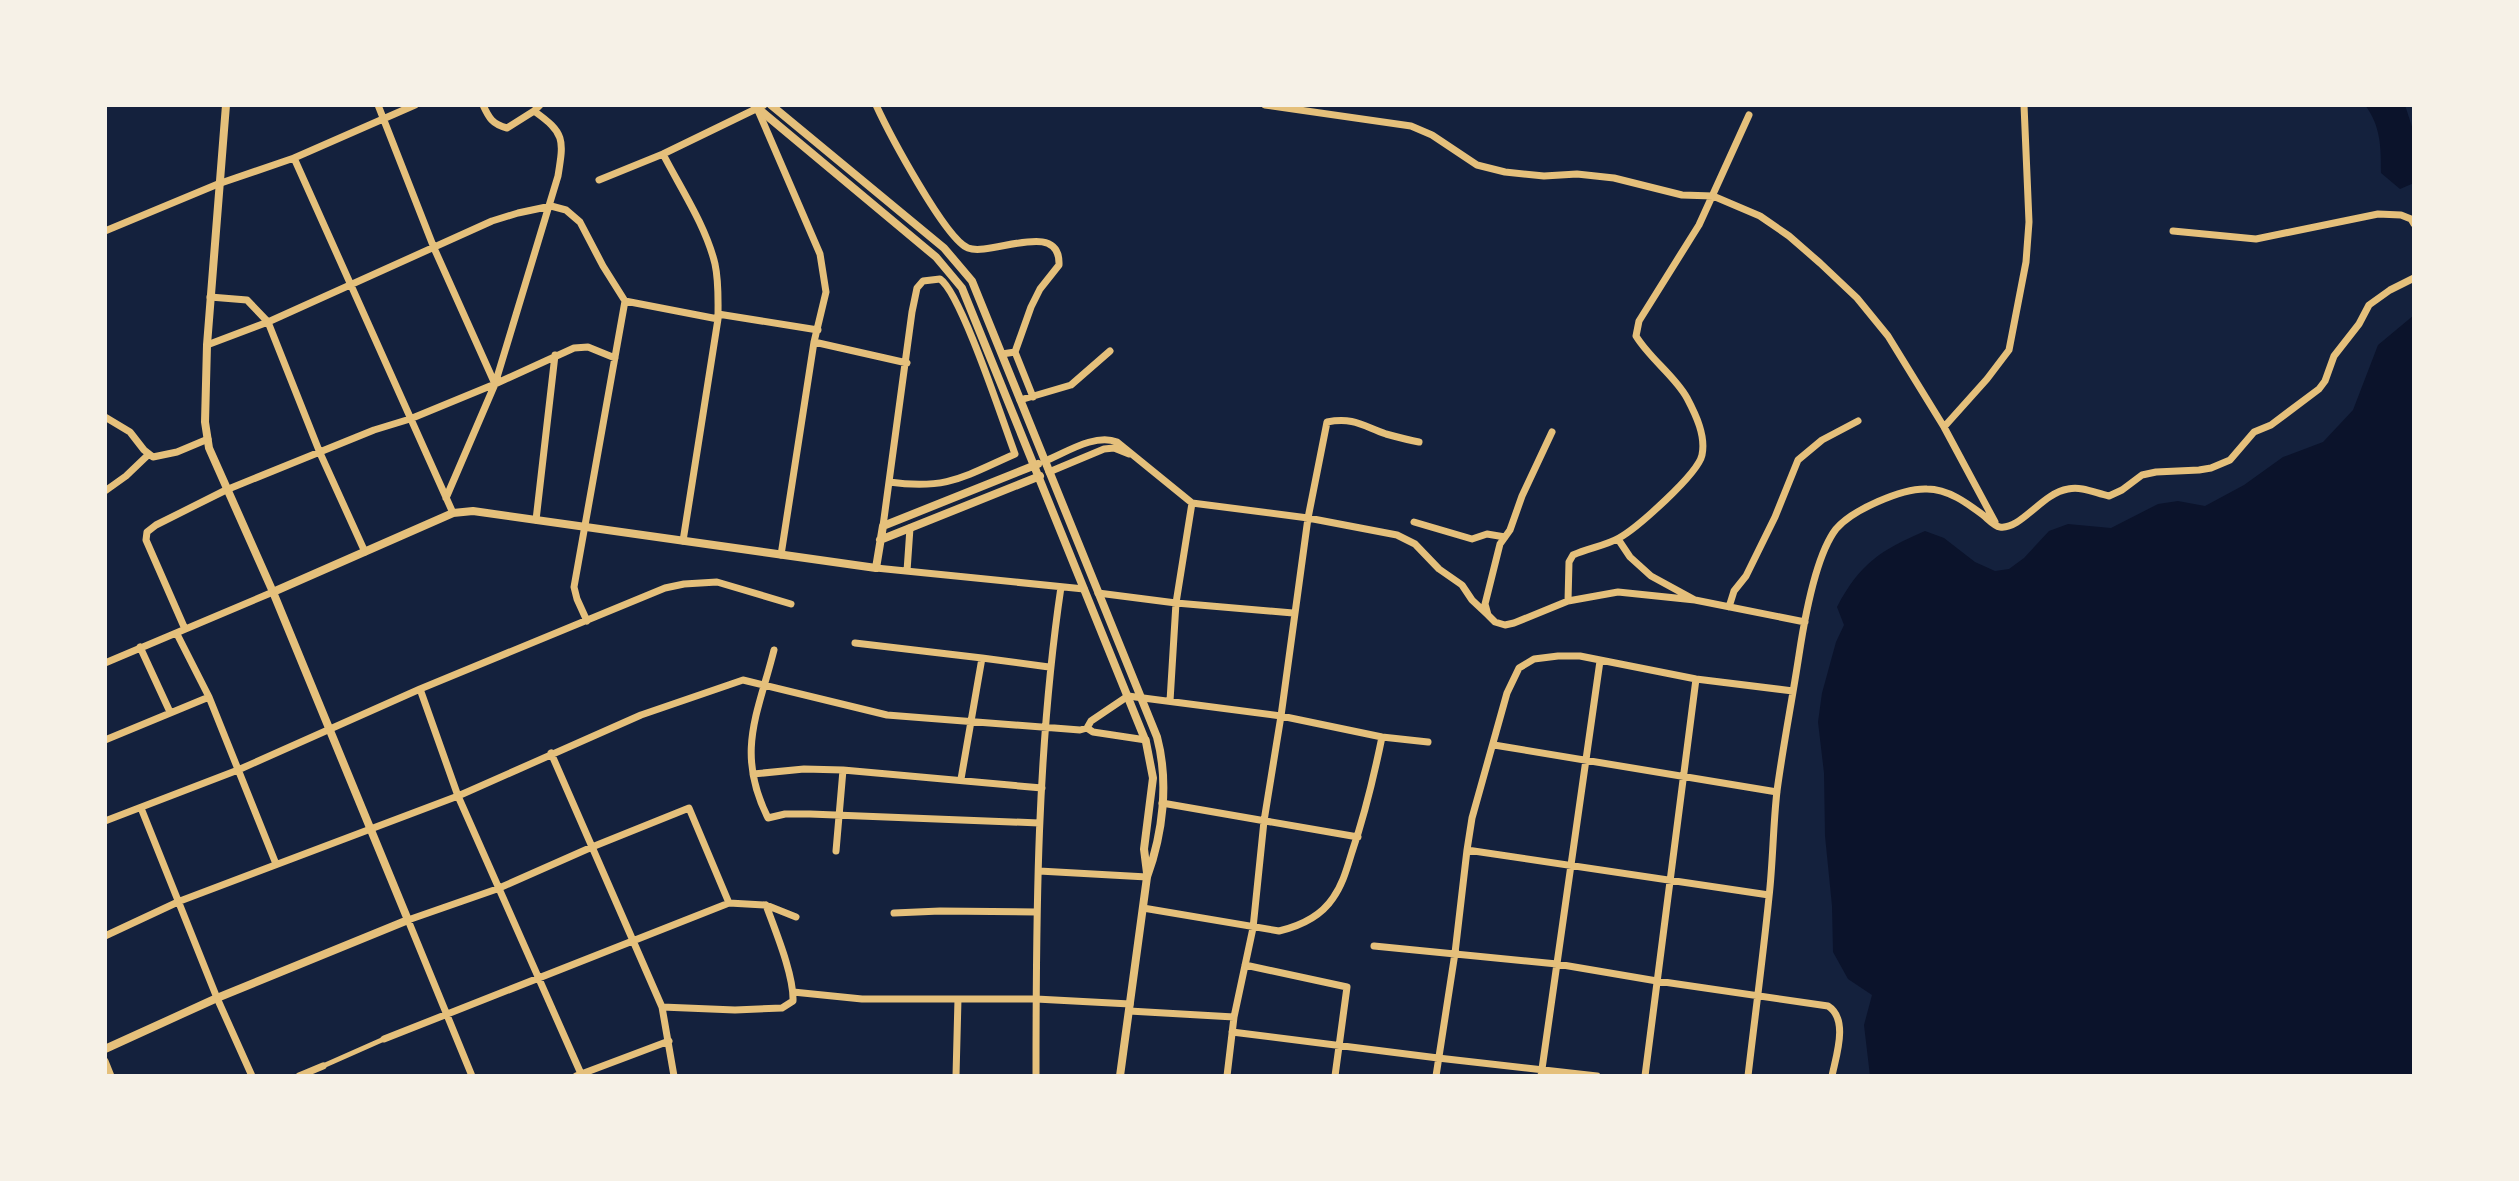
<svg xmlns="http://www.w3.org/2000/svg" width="2519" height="1181" viewBox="0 0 2519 1181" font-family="Manrope,sans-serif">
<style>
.water{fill:#0b132b}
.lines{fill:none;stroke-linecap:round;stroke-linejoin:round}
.pedestrian{stroke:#e5c07b;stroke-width:5}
.minor{stroke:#e5c07b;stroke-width:7}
.tertiary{stroke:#e5c07b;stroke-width:8}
</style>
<rect width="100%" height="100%" fill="#14213d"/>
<!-- water -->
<path class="water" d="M2365,105H2405L2414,133V183L2400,189L2381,173C2381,148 2381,126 2365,105Z
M2414,315V1076H1870L1864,1025L1872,995L1848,979L1833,952L1832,906L1825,836L1824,773L1818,722L1822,693L1836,642L1844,625L1837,607C1860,563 1881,550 1925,531L1944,538L1975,562L1995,571L2009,569L2024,558L2049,531L2068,524L2111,528L2158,504L2178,501L2205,506L2244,485L2283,457L2323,442L2353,410L2378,345Z"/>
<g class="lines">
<!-- pedestrian -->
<path class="pedestrian" d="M323,1066L384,1039"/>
<!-- minor -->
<path class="minor" d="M378,105L434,248L495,384
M483,105C489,118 492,124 507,128L534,111
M876,105C888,131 945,239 968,248C991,257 1061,218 1059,265L1040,289L1031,307L1015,352L1002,354
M1265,105L1411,126L1432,135L1477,165L1505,172L1544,176L1577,174L1614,178L1682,195L1713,196L1760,216L1789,236L1820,263L1857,298L1888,336L1944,427L1995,522
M757,108L820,254L826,292L814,342L781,555
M663,154C681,189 706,226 715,264C719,282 718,300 718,319L683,541
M294,158L453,513
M599,180L663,154L764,105
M105,231L218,184L294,158L415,105
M2173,231L2256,239L2378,214L2401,215L2411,219L2414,224
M210,297L247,300L268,322L320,453L365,552
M625,301L718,319
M718,314L818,330
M814,342L907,363
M207,345L268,322L492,221L518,213L551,206L566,210L580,222L603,266L625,301L574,587L577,599L587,621
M1015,352L1033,397
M1020,400L1071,385L1110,351
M105,417L130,432L144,450L153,457L177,452L208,439
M1944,427L1987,379L2009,350L2026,262L2029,222L2024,105
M1552,432L1522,496L1510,530L1500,544L1485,604L1488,615L1495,622L1505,625L1514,623L1568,601L1618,592L1695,600
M1045,461C1065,453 1095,433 1117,442L1192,503L1308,518L1397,535L1415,544L1439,569L1462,585L1472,600L1488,615
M1049,472L1104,449L1114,448L1129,454
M105,491L126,476L149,454
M446,498L495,384L558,176C564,139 565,133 534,111L540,105
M536,520L555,355
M1414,522L1472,539L1487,534L1505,537
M883,526L912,312L917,288L923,281L940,279C961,293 1003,422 1015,454C963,477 947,490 889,482
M1618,539L1630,557L1651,576L1695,600L1805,622
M876,568L1084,589
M907,571L910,528
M1098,593L1176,603L1293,613
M1568,601L1569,562L1573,555C1588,548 1605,546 1619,538C1637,528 1698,474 1702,455C1706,436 1696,415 1687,398C1675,376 1650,359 1636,336L1639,321L1699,225L1749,115
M1729,607L1734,591L1746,576L1775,517L1798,460L1822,440L1858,421
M185,629L146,540L147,532L156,525L226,490L374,430L410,419L495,384L574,348L588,347L615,358
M177,634L209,697L276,864
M855,643L982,658
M140,647L170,712
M774,650C758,714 735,752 768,818L785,814H810L1039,823
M105,663L273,592
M420,689L458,796L582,1076
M1170,701L1176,603L1192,503
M1087,728L1091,721L1128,696L1281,716L1382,737L1428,742
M105,740L209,697
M1494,745L1777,792
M551,753L662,1007L674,1076
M753,774L804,769L843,770L1042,788
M961,779L982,658L1049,667
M1162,803L1358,837
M141,808L217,998L252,1076
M105,821L238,770L420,689L665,588L684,584L717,582L791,604
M1467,850L1472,818L1507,693L1519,668L1534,659L1558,656H1580L1696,679L1793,691
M836,851L843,770
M1039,871L1147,877
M1143,908L1279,931C1300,926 1321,916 1333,898C1343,884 1347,868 1352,852C1365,814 1374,776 1382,737
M894,913L940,911L1036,912
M105,936L180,901L458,796L641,715L743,680L887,715L1080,730L1087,728L1093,732L1146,740
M1374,946L1557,964L1657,981L1828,1006C1849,1019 1836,1056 1832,1076
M1245,965L1347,987L1335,1076
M793,992L862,999H1036L1130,1004
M662,1007L735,1010L782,1008L793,1001C794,975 775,930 766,905
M1129,1011L1234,1017
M1232,1032L1438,1058L1597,1076
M384,1039L729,903L766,905L796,917
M105,1061L111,1076
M299,1076L323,1066
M472,1076L408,920L497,889L592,847L689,808L729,903
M576,1076L669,1041
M956,1076L958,999
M1036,1076C1036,912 1037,749 1061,587
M1227,1076L1234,1017L1253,928L1264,821L1281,716L1308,518L1327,422C1354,417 1363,426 1386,434C1397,437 1408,440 1419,442
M1436,1076L1455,953L1467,850L1769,895
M1541,1076L1600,661
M1645,1076L1696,679
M1748,1076C1755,1016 1763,957 1769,897C1773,862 1773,826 1777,791C1783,746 1792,701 1799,655C1804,622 1816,555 1836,529C1852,510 1902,488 1927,489C1948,489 1967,503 1983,515C1988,519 1994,526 2000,527C2021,530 2042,493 2068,489C2082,486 2095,493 2109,496L2122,490L2142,475L2156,472L2199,470L2211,468L2230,460L2254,432L2271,425L2319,389L2325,381L2334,356L2359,324L2369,305L2390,290L2414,278"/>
<!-- tertiary -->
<path class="tertiary" d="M754,105L936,257L962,288L1146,742L1153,778L1144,849L1147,873
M771,105L944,248L972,281L1157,737C1169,782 1163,833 1147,877L1120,1076
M880,540L1040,476
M273,592L453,513L473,511L876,568L883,526L1038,464
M105,1049L217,998L408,920L273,592L209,448L205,422L207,345L226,105"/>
</g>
<!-- border -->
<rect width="2519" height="1181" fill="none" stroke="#f6f1e7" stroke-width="214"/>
</svg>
